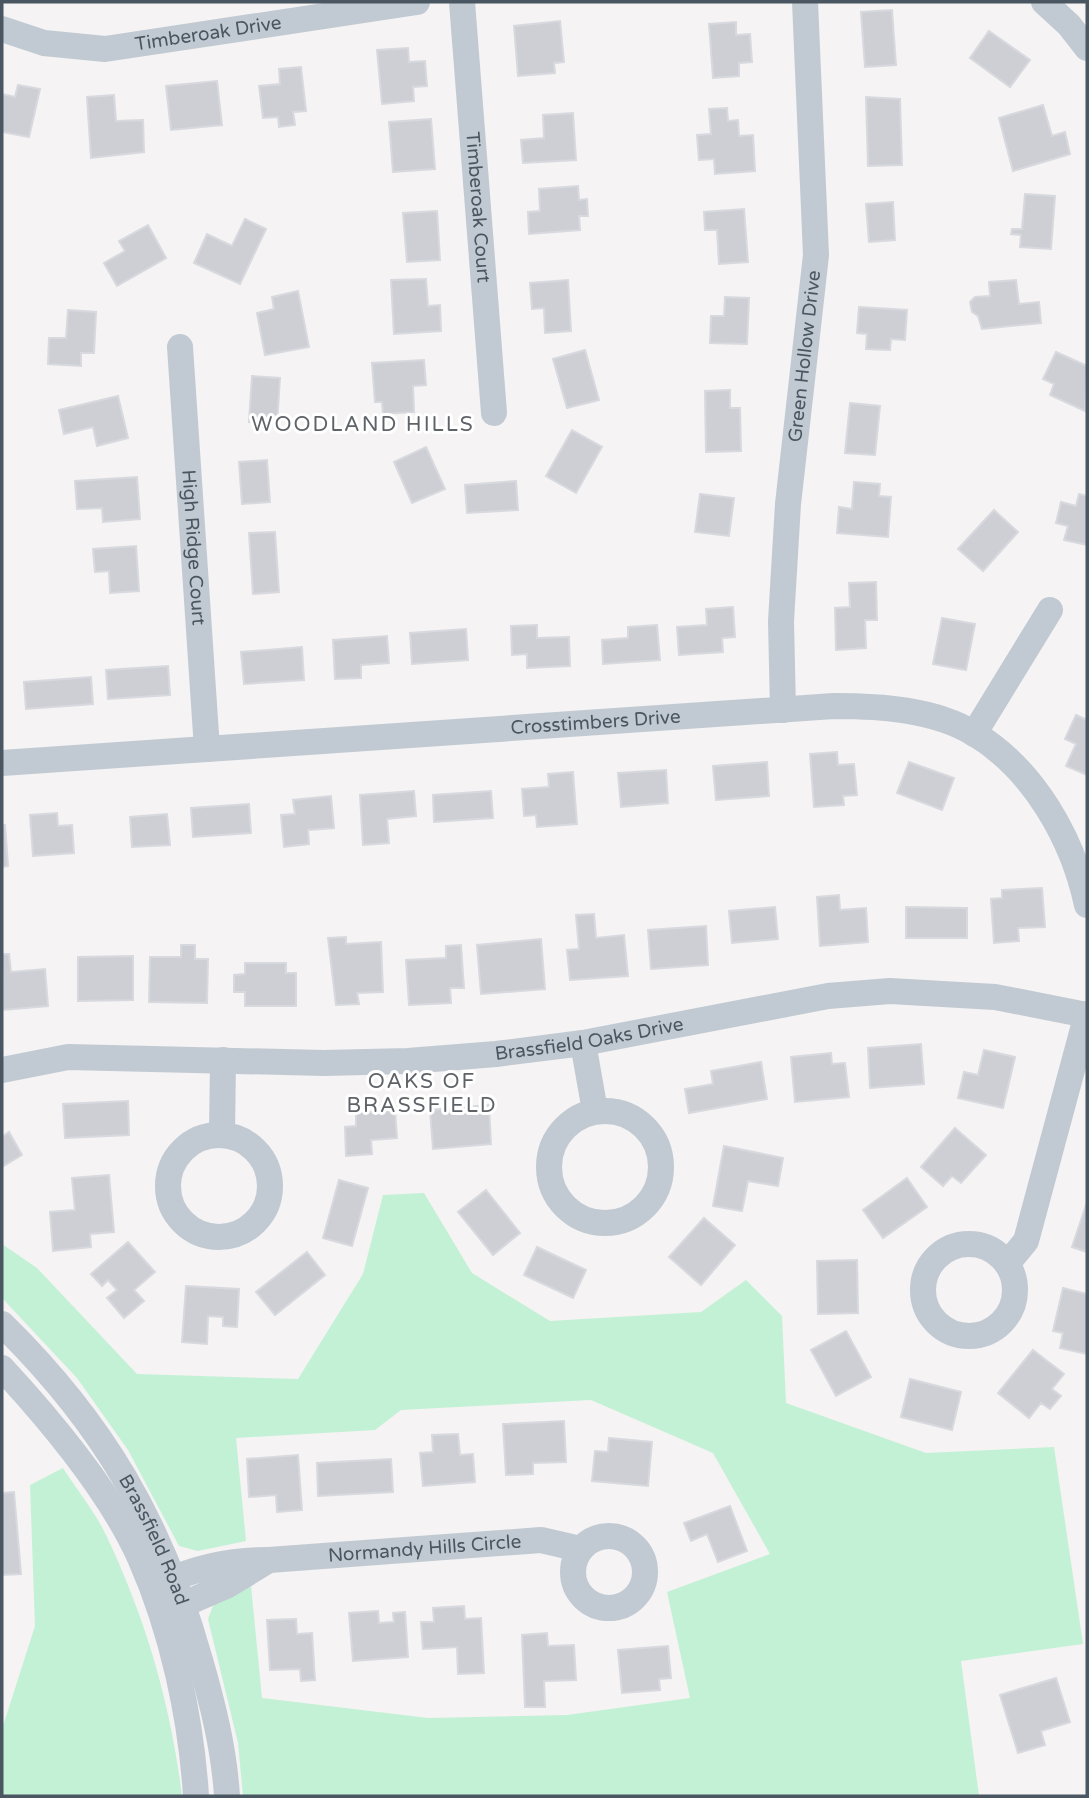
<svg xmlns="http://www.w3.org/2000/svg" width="1089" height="1798" viewBox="0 0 1089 1798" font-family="'Varela Round',sans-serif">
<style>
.green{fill:#c3f1d5}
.building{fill:#cdcfd5;stroke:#d7d9de;stroke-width:2}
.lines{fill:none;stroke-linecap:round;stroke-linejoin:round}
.minor{stroke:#c1cad2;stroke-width:26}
.labels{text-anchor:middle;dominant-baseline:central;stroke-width:6;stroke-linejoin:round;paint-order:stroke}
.street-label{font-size:19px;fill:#4a5661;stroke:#fff}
.neighbourhood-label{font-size:21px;letter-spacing:2px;fill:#5f6368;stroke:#fff}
</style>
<rect width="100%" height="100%" fill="#f5f3f3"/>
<!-- green -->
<path class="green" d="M424,1193L472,1273L550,1321L701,1312L746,1280L782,1316L786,1403L926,1453L1054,1447L1083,1644L961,1661L979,1796H243L238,1743L208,1619L214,1603L251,1586L262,1698L428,1718L567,1715L690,1698L667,1592L770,1554L713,1453L591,1400L401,1410L375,1430L236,1438L246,1541L198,1551L179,1546L128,1450L77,1378L2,1298V1244L37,1268L137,1374L298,1379L363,1274L383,1195Z
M63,1468C77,1490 95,1512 106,1535C146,1619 171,1705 182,1796H2V1729L35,1626L30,1485Z"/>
<!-- building -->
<path class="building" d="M892,10L896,65L865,67L861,12Z
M560,21L564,62L554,63L555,73L518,76L514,26Z
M736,22V35L750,34L752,62L739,63V76L713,78L709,24Z
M989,31L1030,60L1010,87L970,58Z
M408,48L409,62L425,61L427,86L413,87L414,101L382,104L377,50Z
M301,67L306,111L293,112L295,125L279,127L278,117L263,118L259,86L280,84L279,69Z
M217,81L222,125L171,130L166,86Z
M18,85L40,89L29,137L2,132V94L15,97Z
M114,95L116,121L143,120L144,152L91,158L87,97Z
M866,97L900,99L902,165L868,166Z
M1043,105L1052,136L1065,132L1070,154L1013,171L999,118Z
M727,108L728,121L738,120L739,136L753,135L755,171L715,174L714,159L699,160L697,135L711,134L709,109Z
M573,113L576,160L523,163L521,140L544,138L543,115Z
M431,119L435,169L393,172L389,122Z
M578,186L579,200L587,199L588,216H579L580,230L529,234L528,212L540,211L539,189Z
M1025,194L1055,196L1051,249L1020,247L1021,235L1011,234L1012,229H1022Z
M893,202L895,240L869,242L866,204Z
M744,209L748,262L719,264L717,230H705L704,212Z
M437,211L440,260L407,262L403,213Z
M245,219L266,229L240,284L194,263L207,234L232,246Z
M148,225L166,258L117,286L104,263L125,251L119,241Z
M426,279L428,306L440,305L441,331L394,334L391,280Z
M568,280L571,331L545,333L544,308L532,309L530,283Z
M1016,280L1019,304L1039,302L1041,323L982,329L978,316L972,312L970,302L975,297L990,296L989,282Z
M298,291L309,347L265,355L257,313L274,309L272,297Z
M725,297L749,298L747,344L710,343L711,316H724Z
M859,307L907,310L905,340L891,339L890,350L866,349L867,334L857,333Z
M68,310L96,312L94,353H81V366L48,364L49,338H66Z
M585,350L599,400L567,408L553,359Z
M1056,352L1087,366L1085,411L1050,395L1054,384L1043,379Z
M424,360L426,385L413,386L414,412L383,414L382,402H375L372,363Z
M252,376L280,378L277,424L249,422Z
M730,390V408H740L741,451L706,452L705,391Z
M118,396L128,438L97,446L93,427L64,434L59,410Z
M850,403L880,406L875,455L845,453Z
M572,430L602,447L576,493L546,476Z
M426,447L445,489L412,503L394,462Z
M267,460L270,502L242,504L239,462Z
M137,477L140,519L103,522L102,508L77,509L75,481Z
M516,481L518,510L467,513L465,485Z
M854,482L880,484L879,496L891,497L888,537L837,533L839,507L852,509Z
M700,494L734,498L729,536L695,532Z
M1079,494L1087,496V545L1064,540L1068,526L1056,523L1061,502L1076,506Z
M994,510L1018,532L983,571L958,549Z
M275,532L279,592L253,594L249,533Z
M136,546L139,591L110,593L109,571L95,572L93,549Z
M876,582L877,620H865L866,648L836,650L835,608L850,607L849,583Z
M733,607L735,637L722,638L723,652L679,655L677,627L707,625L706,609Z
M942,618L975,624L966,670L933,664Z
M537,625V638L569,637L570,666L527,668V654L512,655L511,626Z
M657,625L660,660L603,664L602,640L628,638V627Z
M466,629L468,660L412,664L410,633Z
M387,636L389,663L361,665V678L335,679L333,640Z
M302,647L304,680L244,684L241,652Z
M168,666L170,695L108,699L106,670Z
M91,677L93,704L26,709L24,682Z
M1076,715L1087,720V775L1066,766L1076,744L1065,739Z
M837,752L838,765L854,764L857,795L843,796L844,805L814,807L810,754Z
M767,762L769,796L716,800L713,766Z
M909,762L954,778L942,810L897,793Z
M666,770L668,803L621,807L618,773Z
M573,772L577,824L537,827L536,815L524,816L522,789L549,787L548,774Z
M414,791L416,816L387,819L389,843L363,845L360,795Z
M491,791L493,818L434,822L433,795Z
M331,796L334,828L308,830L309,844L284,847L281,815L295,814L293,800Z
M249,804L251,833L193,837L191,808Z
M57,813L58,826L72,825L74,853L33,856L30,815Z
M167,814L170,845L132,847L130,817Z
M2,825H5L8,866L2,867Z
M1042,888L1045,927L1018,928L1019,941L994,943L991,899L1002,898V890Z
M839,895L840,910L866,908L868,942L820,946L817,897Z
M775,907L778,939L732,943L729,911Z
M906,907L967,908V938H906Z
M594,914L596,938L624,935L628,976L570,980L567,950L579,949L576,915Z
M706,926L708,965L651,969L648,930Z
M346,937V944L381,942L383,992L357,993L359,1004L336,1005L328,938Z
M541,939L545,989L481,994L477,945Z
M181,945H195V959H208L207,1003L149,1002L150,957H181Z
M461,945L464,988H450L451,1003L409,1005L406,960L446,958V946Z
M2,954H9L11,972L45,969L48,1006L3,1010Z
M133,956V1000L78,1001V957Z
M245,963H286V973H296V1006H245V992H234V975L245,974Z
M921,1044L924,1084L870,1088L868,1048Z
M984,1050L1015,1057L1003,1108L958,1098L964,1072L978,1075Z
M831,1053L832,1064L845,1063L849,1097L795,1102L791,1057Z
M761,1062L767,1099L689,1113L685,1089L713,1084L711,1071Z
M128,1101L129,1135L65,1138L63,1104Z
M489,1105L491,1144L433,1149L430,1110Z
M395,1110L397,1138L371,1140L372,1154L346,1156L345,1127L356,1126V1113Z
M955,1128L986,1155L961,1183L952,1176L943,1186L921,1167Z
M9,1132L22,1155L2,1167V1137Z
M724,1146L783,1158L778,1186L748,1181L742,1211L713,1206Z
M109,1175L114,1232L90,1234L91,1247L53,1251L50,1212L75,1210L72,1178Z
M907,1178L927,1207L883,1238L863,1210Z
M339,1180L368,1188L352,1246L323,1238Z
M486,1190L520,1233L493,1255L458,1212Z
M1087,1202V1252L1072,1247Z
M704,1218L735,1245L701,1285L669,1257Z
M128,1242L155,1272L134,1290L144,1301L124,1318L107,1298L117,1290L108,1280L102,1286L91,1274Z
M537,1247L586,1270L573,1298L524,1275Z
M307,1252L325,1275L275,1315L256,1292Z
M857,1260L858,1313L818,1314L817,1261Z
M186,1286L239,1289L237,1327L223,1326V1317L208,1316L207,1344L182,1342Z
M1063,1288L1087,1294V1354L1060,1348L1063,1333L1053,1331Z
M846,1331L871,1377L836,1396L811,1350Z
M1033,1350L1064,1374L1052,1389L1061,1396L1050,1409L1041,1403L1029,1418L998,1393Z
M910,1379L961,1392L952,1430L901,1417Z
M564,1421L566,1462L533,1463V1474L506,1475L503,1424Z
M458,1434L460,1455L473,1454L475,1482L423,1486L420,1453L433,1452L432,1435Z
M609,1438L652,1442L648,1486L592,1481L595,1451L608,1452Z
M298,1455L302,1510L277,1512L276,1495L249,1497L247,1459Z
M391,1459L393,1492L318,1496L317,1463Z
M14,1492L21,1574L2,1575V1493Z
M730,1506L747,1551L718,1562L707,1534L691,1541L684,1523Z
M464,1606L465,1619L481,1618L484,1673L458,1674L457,1647L423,1649L421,1622H434L433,1608Z
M378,1611L379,1623L394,1622L393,1613L405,1612L408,1657L353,1661L349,1613Z
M296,1619L297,1634L312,1633L315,1680L301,1681L300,1669L270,1670L267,1620Z
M547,1633L548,1646L574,1645L576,1680L544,1681L545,1707H525L522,1635Z
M668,1646L671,1678L659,1679L660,1690L622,1693L618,1650Z
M1056,1678L1070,1722L1041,1731L1045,1745L1018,1753L1000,1695Z"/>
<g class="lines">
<!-- minor -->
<g class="minor">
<path id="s1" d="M462,2L494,413"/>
<path d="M1044,2L1069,25L1087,48"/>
<path id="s2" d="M2,29L44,43L105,49L417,2"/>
<path id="s3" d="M180,347L207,749"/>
<path id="s4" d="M783,710L781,621L788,504L816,255L805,2"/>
<path d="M974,734L1050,610"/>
<path id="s5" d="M2,763L834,706C880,706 934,709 975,734C1034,770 1073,839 1087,905"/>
<path d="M583,1043L595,1111"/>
<path id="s6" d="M2,1070L68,1057L324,1063L408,1061L496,1054L583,1043L828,996L890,991L995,997L1087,1015"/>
<circle cx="605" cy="1167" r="56"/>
<circle cx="219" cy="1186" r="51"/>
<path d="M222,1135L223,1060"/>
<circle cx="969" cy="1290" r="46"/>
<path d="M1007,1264L1026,1241L1087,1014"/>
<path id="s7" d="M2,1324C103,1423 162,1524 200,1660C213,1705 224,1749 227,1796"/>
<path d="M2,1368C50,1420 111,1493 140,1558C172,1630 191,1717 196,1796"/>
<circle cx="609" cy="1572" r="36"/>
<path id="s8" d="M269,1560L541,1540L580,1549"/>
<path d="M159,1584C196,1568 228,1560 269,1560L228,1585L168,1611"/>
</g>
</g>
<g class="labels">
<!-- street labels -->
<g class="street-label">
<text stroke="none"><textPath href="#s2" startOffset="210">Timberoak Drive</textPath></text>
<text stroke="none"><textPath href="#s1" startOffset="206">Timberoak Court</textPath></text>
<text stroke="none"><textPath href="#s4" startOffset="355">Green Hollow Drive</textPath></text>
<text stroke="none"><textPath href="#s3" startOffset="201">High Ridge Court</textPath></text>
<text stroke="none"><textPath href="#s5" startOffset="595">Crosstimbers Drive</textPath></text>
<text stroke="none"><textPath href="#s6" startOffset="590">Brassfield Oaks Drive</textPath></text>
<text stroke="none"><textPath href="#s7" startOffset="266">Brassfield Road</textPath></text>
<text stroke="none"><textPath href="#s8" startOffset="156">Normandy Hills Circle</textPath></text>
</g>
<!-- neighbourhood labels -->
<g class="neighbourhood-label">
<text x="363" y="424">WOODLAND HILLS</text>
<text x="422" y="1081">OAKS OF<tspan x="422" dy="24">BRASSFIELD</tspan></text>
</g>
</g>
<!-- border -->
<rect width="1089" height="1798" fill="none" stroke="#4a5661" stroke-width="7"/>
</svg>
